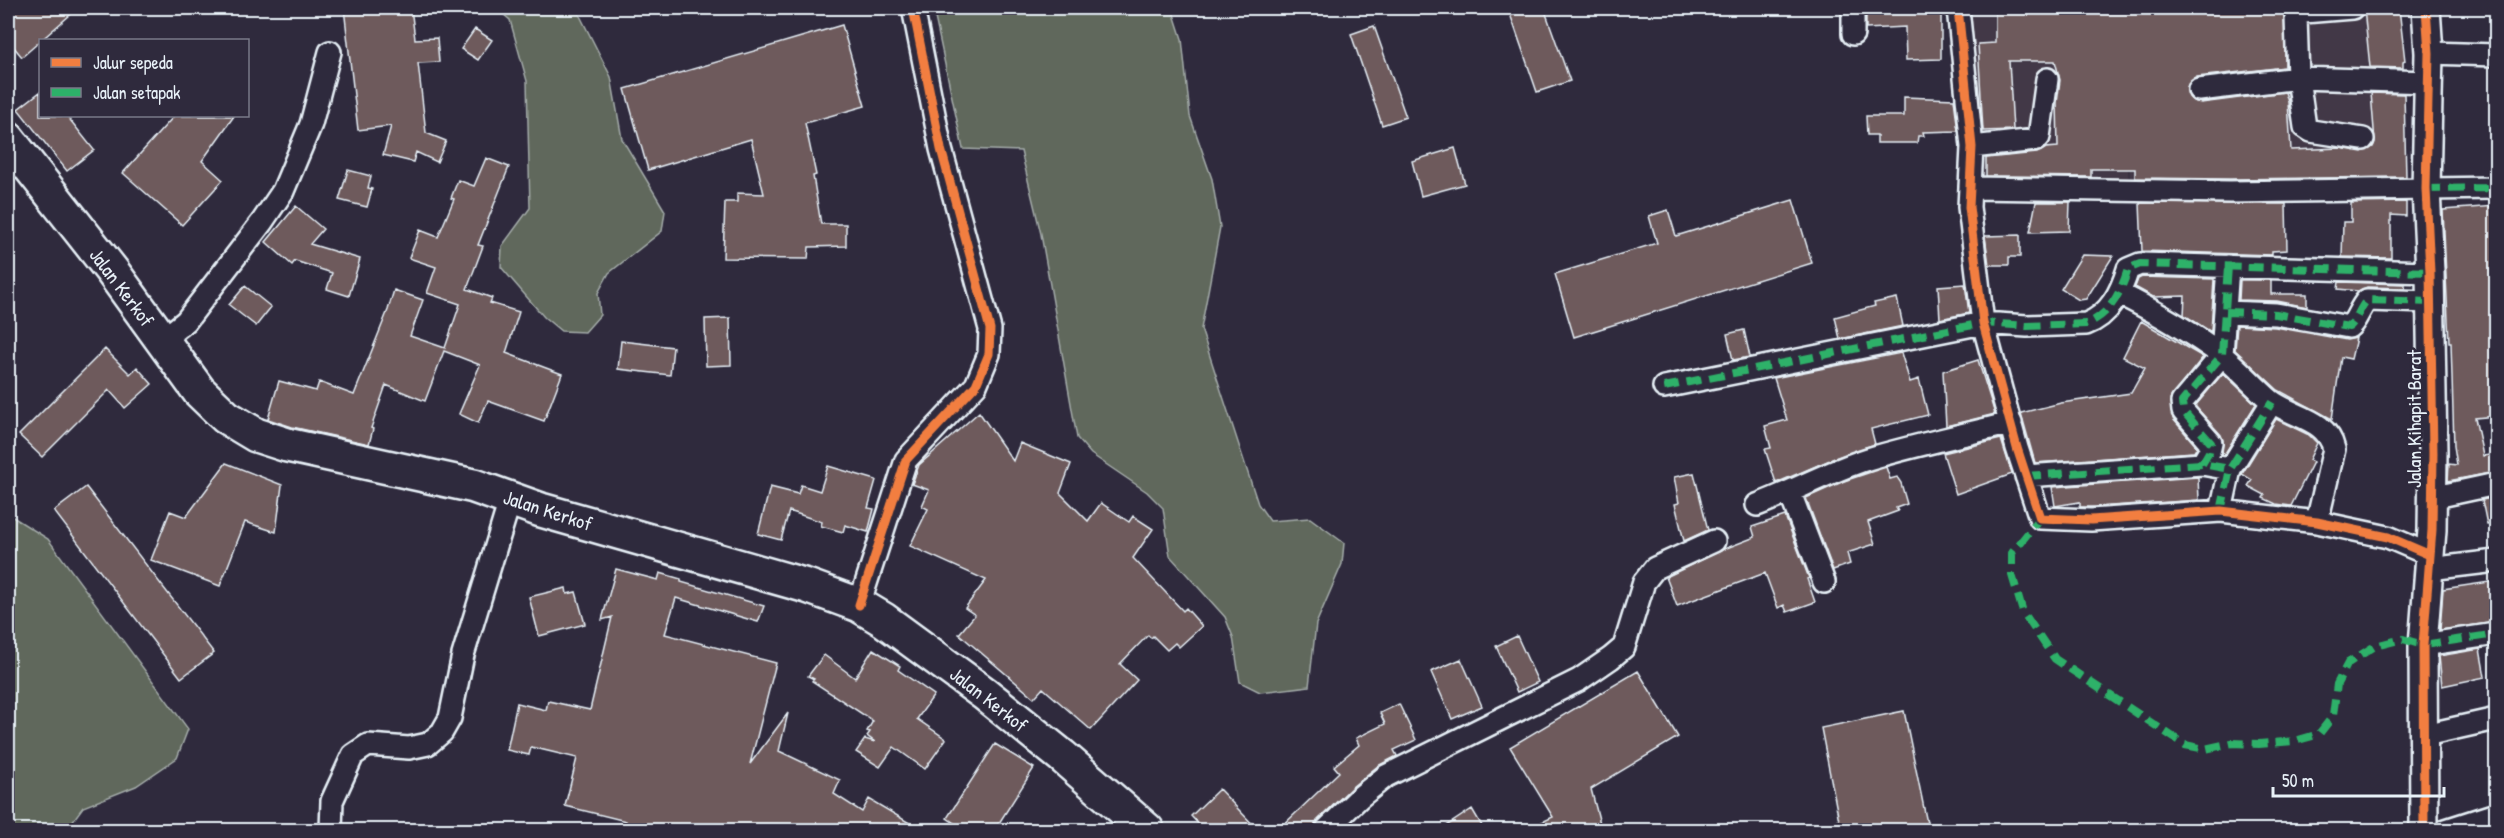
<svg xmlns="http://www.w3.org/2000/svg" width="2504" height="838" viewBox="0 0 2504 838" font-family="'Patrick Hand',sans-serif">
<style>
.built{fill:#423846}
.green{fill:#61685b;stroke:#a4acaa;stroke-width:1.5}
.building{fill:#6e5a5c;stroke:#e8f1f8;stroke-width:1.5}
.lines{fill:none;stroke-linecap:round;stroke-linejoin:round}
.minor-casing{stroke:#e8f1f8;stroke-width:26}
.tertiary-casing{stroke:#e8f1f8;stroke-width:32}
.primary-casing{stroke:#e8f1f8;stroke-width:38}
.minor{stroke:#2f2a3d;stroke-width:21}
.tertiary{stroke:#2f2a3d;stroke-width:27}
.primary{stroke:#2f2a3d;stroke-width:33}
.quiet{stroke:#2db169;stroke-width:8;stroke-dasharray:15 8;stroke-linecap:butt}
.cycleway-casing{stroke:#2f2a3d;stroke-width:13}
.cycleway{stroke:#f27e40;stroke-width:9}
.labels{text-anchor:middle;dominant-baseline:central;stroke-width:5;stroke-linejoin:round;paint-order:stroke}
.street-label{font-size:20px;fill:#e8f1f8;stroke:#2f2a3d}
</style>
<rect width="100%" height="100%" fill="#2f2a3d"/>
<filter id="ink" filterUnits="userSpaceOnUse"><feTurbulence type="fractalNoise" baseFrequency=".0167" numOctaves="2"/><feDisplacementMap in="SourceGraphic" scale="12" xChannelSelector="R" yChannelSelector="G"/><feConvolveMatrix kernelMatrix="1 2 1 2 8 2 1 2 1" color-interpolation-filters="sRGB"/></filter>
<g filter="url(#ink)">
<!-- built -->
<path class="built" d="M1961,8H2122L2129,186L1984,185Z
M2123,8H2396L2383,167L2130,185Z"/>
<!-- green -->
<path class="green" d="M496,8H576L611,77L622,139L665,211L662,231L609,273L598,293L600,315L585,332L561,331L544,317L501,267L502,246L530,208L527,81L510,20Z
M933,8H1172L1182,39L1190,116L1212,179L1220,227L1201,329L1258,504L1270,521L1310,518L1344,543L1342,564L1316,624L1309,686L1260,692L1240,682L1233,637L1225,617L1170,556L1163,508L1147,492L1091,454L1077,438L1041,234L1021,151L963,149Z
M8,514L48,539L188,729L177,758L136,786L83,807L66,830H8Z"/>
<!-- building -->
<path class="building" d="M8,8H78L22,57L8,40Z
M344,8H411L415,39L437,38L439,62L418,63L426,133L446,141L437,162L416,152L413,162L383,155L391,126L358,130Z
M1508,8H1544L1570,81L1537,92Z
M1866,8H1941V59L1906,60L1905,27L1866,29Z
M1995,8H2285V67L2197,77L2188,84L2189,97L2193,101L2201,103L2285,92L2288,102L2291,150L2340,148L2362,152L2373,147L2375,142L2371,93L2404,94L2406,177L2230,179L2135,178V169H2091V177L1986,176V158L2037,153L2046,148L2058,147L2057,103L2060,80L2055,61H2009L2013,130L1983,131L1978,44L1995,43Z
M2382,8H2399L2405,61L2403,62V68L2370,67L2364,9Z
M842,25L865,106L805,123L816,175L813,176L821,224H846V246L809,247L808,259L723,258L725,202H737V193L764,194L751,139L648,170L625,89Z
M1374,26L1406,117L1382,125L1351,34Z
M475,29L492,40L478,60L461,49Z
M40,92V116H67L94,150L67,171L18,109Z
M1904,97L1954,99L1958,131L1923,132L1924,136H1918L1917,143H1877V135H1867L1866,116H1904Z
M174,116H234L202,161L223,180L182,225L123,173Z
M1455,148L1465,184L1421,196L1412,161Z
M486,158L509,167L478,245L483,246L467,289L492,298L490,303L519,312L506,353L562,374L544,421L488,401L478,423L459,414L480,365L444,351L425,401L386,385L371,428L373,429L369,444L292,427L268,419L279,381L316,391L319,382L354,395L388,310L394,290L423,300L410,336L445,348L460,304L427,293L436,267L409,258L420,230L438,237L454,199L451,198L458,180L474,186Z
M348,170L371,176L368,188L372,189L367,207L339,200Z
M1793,200L1812,263L1574,337L1555,274L1657,243L1649,216L1668,210L1676,236Z
M2036,202H2070L2069,231L2030,232Z
M2406,202V216L2391,215V258L2342,257L2343,222H2351V203Z
M2140,203L2286,204L2287,250L2272,251V255L2142,251Z
M296,206L323,229L310,244L360,259L349,296L327,289L332,273L295,261L292,265L266,242Z
M2496,206V416L2475,418L2483,456L2496,454V472L2448,481L2449,464L2457,465L2454,446L2451,342H2449L2443,210Z
M2020,235V257H2009V265H1989L1985,236Z
M2082,255L2113,256L2086,299L2079,300L2061,289Z
M2142,277L2214,279L2211,332L2184,315L2185,296L2153,297L2135,287L2138,279Z
M2240,280H2271V294H2307V307L2277,301L2239,300Z
M2339,282L2405,284V288L2367,287L2358,291L2338,289Z
M1965,284L1969,313L1940,319L1938,286Z
M245,286L271,307L256,326L229,305Z
M1897,298L1903,326L1840,339L1835,317L1875,306L1874,303Z
M730,318L731,365L706,366L705,319Z
M2141,321L2203,357L2170,399L2173,419L2197,447L2194,452L2035,463L2021,413L2061,403L2131,393L2145,368L2123,357Z
M2237,325L2275,327L2347,340L2356,338L2351,359L2341,357L2332,419L2278,390L2235,350Z
M1744,330L1750,357L1733,360L1727,334Z
M621,341L673,347L670,375L618,369Z
M105,349L130,374L137,367L152,384L125,408L109,390L42,457L19,435Z
M1901,353L1910,382L1919,379L1928,415L1871,429L1875,444L1835,458L1776,483L1765,449L1771,448L1765,426L1787,420L1774,378Z
M1978,360L1995,414L1946,426L1943,371Z
M2223,373L2256,404L2224,455H2222L2223,440L2221,435L2195,406Z
M979,412L1013,461L1020,443L1071,464L1060,493L1088,521L1101,503L1129,522L1133,516L1153,529L1133,558L1183,611L1186,608L1202,626L1179,647L1175,643L1167,650L1153,636L1151,638L1148,635L1120,664L1137,680L1091,730L1043,688L1034,698L959,634L975,615L965,608L986,580L910,546L928,509L922,506L929,490L912,484L919,465Z
M2276,419L2309,435L2317,443L2309,460L2313,462L2291,506L2276,504L2263,498L2265,495L2248,486L2252,480L2242,474Z
M2001,439L2012,474L1956,494L1943,453Z
M226,463L282,485L276,532L245,522L220,586L151,560L170,511L186,517Z
M828,466L876,480L868,508L874,509L868,532L845,525L843,532L821,526L822,522L789,511L781,540L758,534L770,487L798,494L801,485L820,491Z
M1886,467L1890,479L1897,477L1901,483L1907,504L1896,508L1898,511L1868,522L1875,544L1847,553L1850,564L1833,570L1806,498L1844,481Z
M1694,473L1708,530L1684,541L1675,504L1679,503L1674,477Z
M2198,477L2199,500L2096,507H2080V502L2055,506L2052,487Z
M86,487L214,653L181,678L54,511Z
M2496,497V524L2487,525L2482,500Z
M1785,516L1809,578L1807,579L1815,602L1787,612L1784,605L1778,608L1765,573L1677,606L1666,577L1724,549L1755,537L1752,527Z
M616,569L658,580L660,573L681,579V582L764,606L758,622L676,598L665,634L776,663L750,764L788,713L779,751L840,780L834,794L862,812L869,799L923,831H623L626,821L565,806L577,758L531,747L529,755L507,750L517,703L546,710L548,701L590,710L612,617L602,620Z
M2496,581V622L2440,630L2443,589Z
M566,588L567,594L576,592L585,624L539,636L529,597Z
M1517,636L1538,682L1517,692L1496,646Z
M873,649L900,666L898,670L934,695L917,719L946,739L925,769L894,747L880,767L856,752L865,739L875,742L867,736L870,732L867,731L873,721L812,681L814,679L808,676L824,655L855,678Z
M2480,649L2485,677L2442,686L2439,656Z
M1461,659L1482,706L1452,719L1431,672Z
M1638,671L1678,737L1591,789L1602,831H1523L1553,817L1510,747Z
M1399,704L1416,740L1394,750L1397,756L1378,766L1352,787L1317,821L1313,831H1277L1339,772L1334,766L1359,745L1356,738L1385,724L1380,713Z
M1904,711L1928,828L1914,831H1841L1821,728Z
M995,744L1034,768L994,831H966L947,818Z
M1219,789L1259,831H1205L1191,816Z
M1472,809L1485,831H1439Z"/>
<g class="lines">
<!-- minor casing -->
<g class="minor-casing">
<path id="minor" d="M1853,8V34
M1958,8L1972,147L1969,207L1983,323L2017,448L2040,518L2091,520L2221,511L2317,522L2388,537L2430,555
M2352,8L2304,12L2296,17L2298,78L2305,127L2311,131L2363,139
M2429,53L2496,55
M2199,90L2298,78L2429,82
M1972,147L2036,140L2039,137L2047,79
M1970,188L2230,192L2496,188
M2120,294C2156,312 2191,332 2223,356C2240,370 2254,386 2270,400C2291,417 2327,418 2334,449L2317,522
M2226,312L2276,314L2349,327C2356,322 2359,309 2367,300L2430,302
M162,340L186,321L262,222L283,191L311,124L330,52
M1664,387L1983,323L2027,326L2086,324C2110,315 2121,292 2128,269L2140,264L2430,272
M2202,464L2209,452L2211,443L2183,411L2182,402L2222,355L2228,266
M2026,476L2202,464L2230,469L2272,402
M1790,493L1824,582
M2431,498L2496,484
M1757,505C1795,491 1829,471 1868,459C1915,445 1964,435 2011,423
M2221,511L2230,469
M2429,569L2496,561
M859,605L906,460L976,385L989,354L990,329L941,149L913,8
M2423,645L2496,634
M2425,735L2496,719
M331,830L332,801L353,755L368,745L409,748L428,744L442,732L450,718L463,655L511,497
M1326,830L1360,797L1386,776L1579,680L1611,658L1624,647L1644,582L1655,568L1714,541
M2446,830L2496,814"/>
</g>
<!-- tertiary casing -->
<g class="tertiary-casing">
<path id="tertiary" d="M2424,830L2423,645L2432,530L2433,453L2430,272L2426,189L2429,53L2426,8"/>
</g>
<!-- primary casing -->
<g class="primary-casing">
<path id="primary" d="M8,139L112,271L199,391L226,417L256,435L287,445L474,486L541,510L807,586L859,605L884,620L985,694L1062,756L1147,830"/>
</g>
<!-- minor -->
<use href="#minor" class="minor"/>
<!-- tertiary -->
<use href="#tertiary" class="tertiary"/>
<!-- primary -->
<use href="#primary" class="primary"/>
<!-- quiet -->
<path class="quiet" d="M2426,189L2496,188
M2226,312L2276,314L2349,327C2356,322 2359,309 2367,300L2430,302
M1664,387L1983,323L2027,326L2086,324C2110,315 2121,292 2128,269L2140,264L2430,272
M2202,464L2209,452L2211,443L2183,411L2182,402L2222,355L2228,266
M2026,476L2202,464L2230,469L2272,402
M2221,511L2230,469
M2044,519L2040,518L2012,553V575L2023,612L2055,659L2185,745L2205,749L2232,743L2259,744L2295,741L2319,734L2333,716L2337,684L2348,663L2375,646L2403,639L2423,645L2496,634"/>
<!-- cycleway casing -->
<g class="cycleway-casing">
<path id="cycleway" d="M1958,8L1972,147L1969,207L1983,323L2017,448L2040,518L2091,520L2221,511L2317,522L2388,537L2430,555
M859,605L906,460L976,385L989,354L990,329L941,149L913,8
M2424,830L2423,645L2432,530L2433,453L2430,272L2426,189L2429,53L2426,8"/>
</g>
<!-- cycleway -->
<use href="#cycleway" class="cycleway"/>
</g>
</g>
<g class="labels">
<!-- street labels -->
<g class="street-label">
<text transform="translate(122 287) rotate(53)">Jalan Kerkof</text>
<text transform="translate(2413 419) rotate(-90)">Jalan Kihapit Barat</text>
<text transform="translate(548 510) rotate(18)">Jalan Kerkof</text>
<text transform="translate(989 699) rotate(38)">Jalan Kerkof</text>
</g>
</g>
<!-- margin -->
<rect width="2504" height="838" fill="none" stroke="#2f2a3d" stroke-width="30"/>
<rect x="15" y="15" width="2474" height="808" fill="none" stroke="#e8f1f8" stroke-width="2" filter="url(#ink)"/>
<!-- legend -->
<rect x="39" y="39" width="210" height="78" fill="#2f2a3d" stroke="#797a88" stroke-width="1.5"/>
<rect x="51" y="58" width="30" height="9" fill="#f27e40" stroke="#797a88" stroke-width="1.5"/>
<text x="93" y="69" font-size="18" fill="#e8f1f8">Jalur sepeda</text>
<rect x="51" y="88" width="30" height="9" fill="#2db169" stroke="#797a88" stroke-width="1.5"/>
<text x="93" y="99" font-size="18" fill="#e8f1f8">Jalan setapak</text>
<!-- scale -->
<path d="M2273 787v9h171v-9" fill="none" stroke="#e8f1f8" stroke-width="3"/>
<text x="2282" y="787" font-size="18" fill="#e8f1f8" stroke="#2f2a3d" stroke-width="4.5" paint-order="stroke">50 m</text>
</svg>
